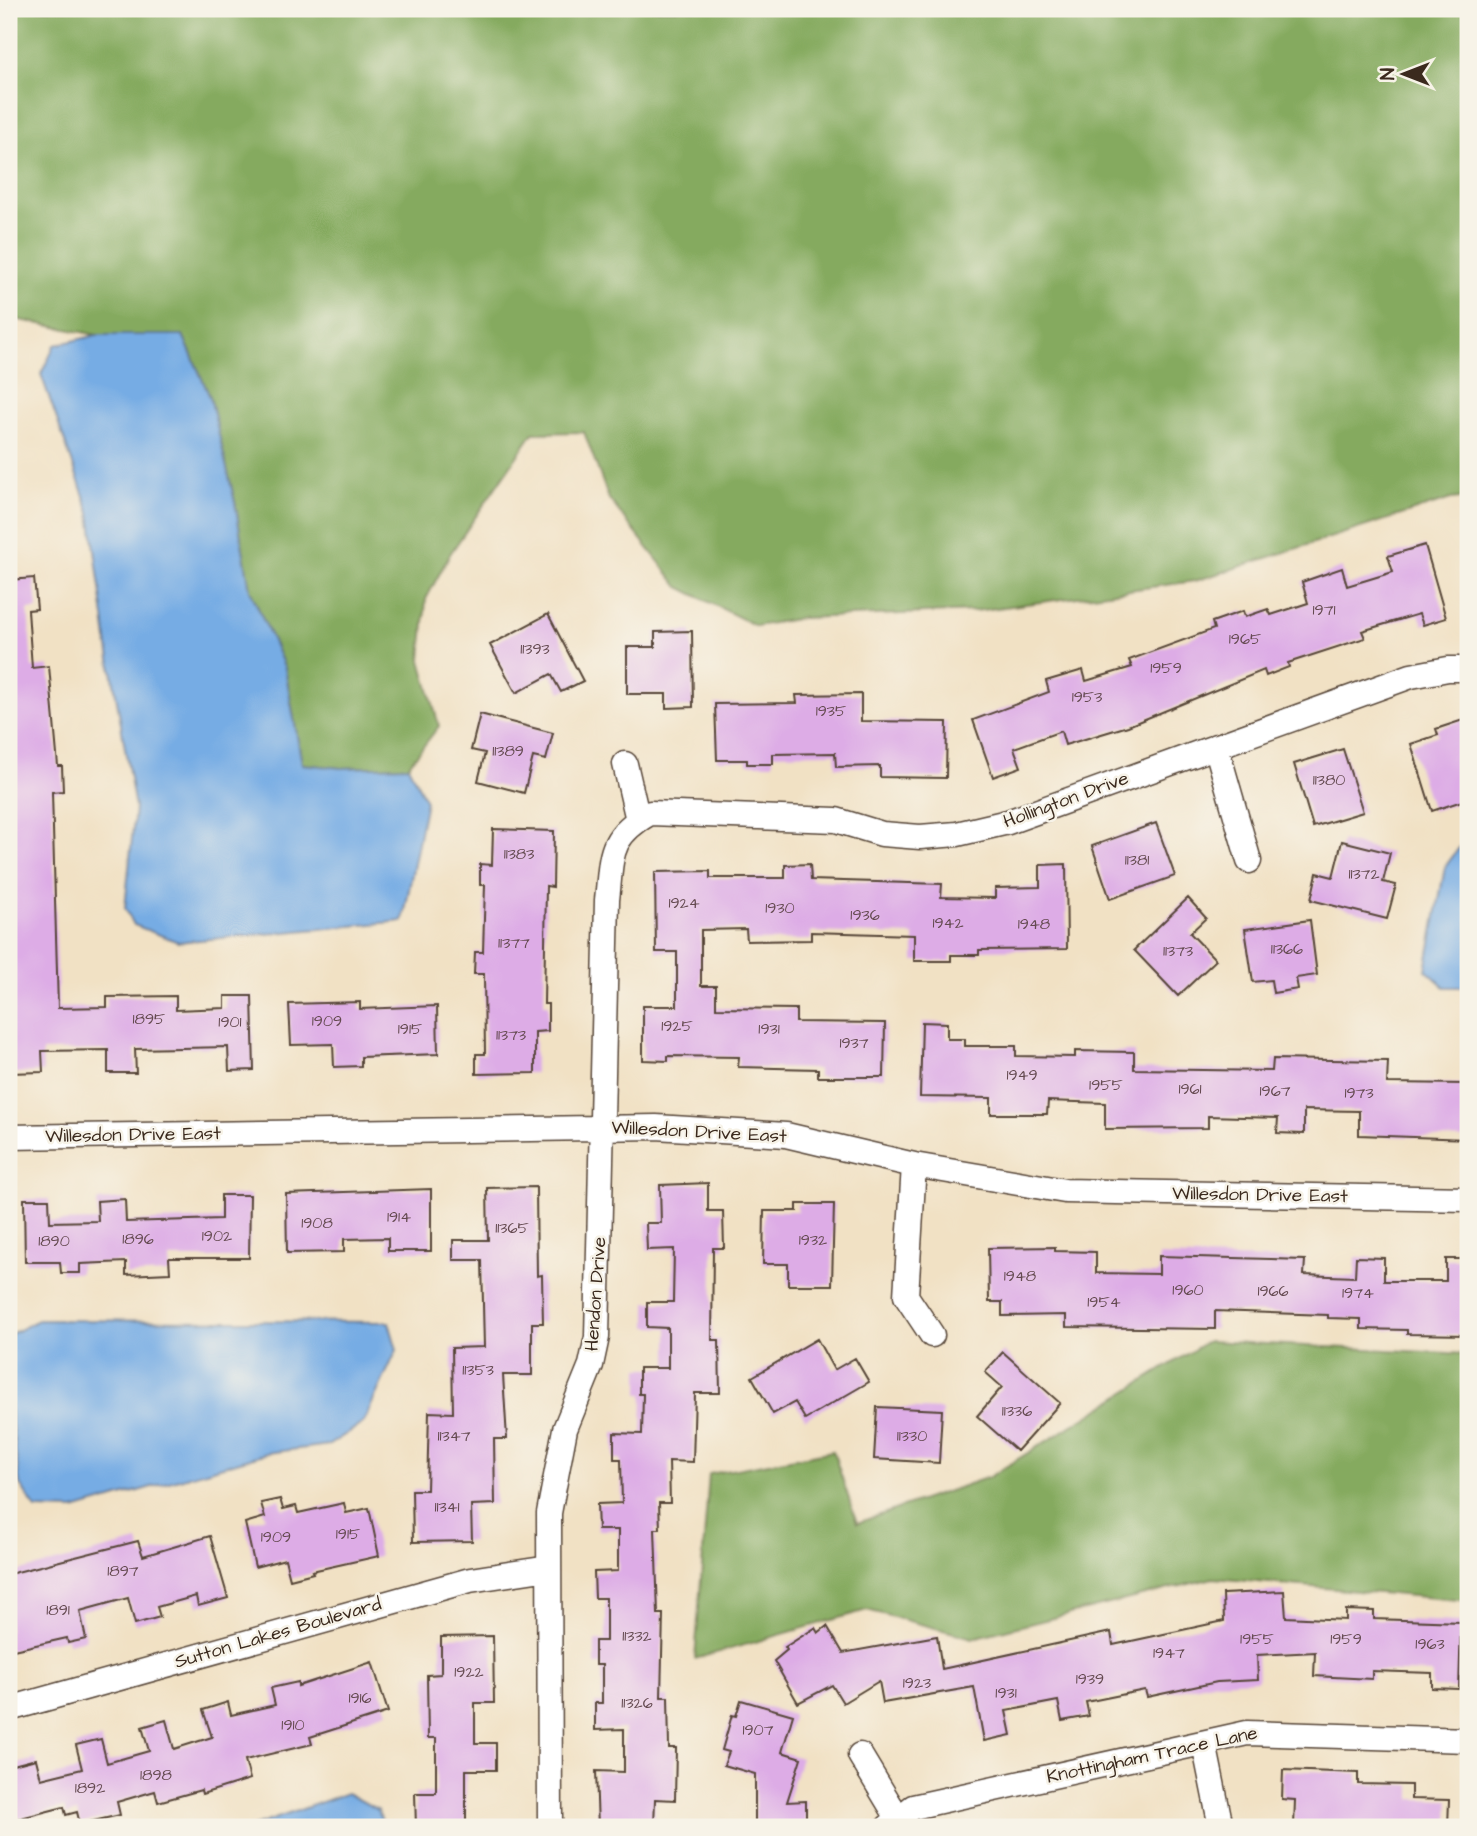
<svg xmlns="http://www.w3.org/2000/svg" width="1477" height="1836" viewBox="0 0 1477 1836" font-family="'Architects Daughter',sans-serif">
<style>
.forest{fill:#85aa5f;stroke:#606a3e;stroke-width:2}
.water{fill:#76ace4;stroke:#586b81;stroke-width:2}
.building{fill:#ddace6}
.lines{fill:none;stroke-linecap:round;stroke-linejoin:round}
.minor-casing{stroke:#564537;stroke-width:27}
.minor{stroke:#fff;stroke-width:24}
.labels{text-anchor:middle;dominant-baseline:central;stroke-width:5;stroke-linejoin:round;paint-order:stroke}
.number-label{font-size:16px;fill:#644a50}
.street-label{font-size:19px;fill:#3b2a1e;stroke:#f7f3e8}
</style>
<rect width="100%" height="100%" fill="#f7f3e8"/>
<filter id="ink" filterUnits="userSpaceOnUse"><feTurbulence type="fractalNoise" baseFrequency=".0143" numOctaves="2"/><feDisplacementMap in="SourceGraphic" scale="14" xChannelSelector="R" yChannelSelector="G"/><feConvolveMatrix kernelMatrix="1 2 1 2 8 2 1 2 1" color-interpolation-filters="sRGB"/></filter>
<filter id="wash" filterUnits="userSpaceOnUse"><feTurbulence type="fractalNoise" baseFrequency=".00686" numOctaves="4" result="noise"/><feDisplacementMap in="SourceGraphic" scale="28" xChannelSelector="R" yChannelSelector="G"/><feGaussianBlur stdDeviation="1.57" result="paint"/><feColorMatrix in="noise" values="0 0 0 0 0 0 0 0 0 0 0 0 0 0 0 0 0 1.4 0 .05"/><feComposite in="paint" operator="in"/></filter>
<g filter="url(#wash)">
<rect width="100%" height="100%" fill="#f1e1c4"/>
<!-- forest -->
<path class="forest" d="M9,9H1468V497L1451,499L1195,581L975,611L802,618L756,626L679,587L609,499L584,432L533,433L450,554L426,599L421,660L439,726L408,766L341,768L302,764L285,668L250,590L235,502L210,397L183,335H97L9,318Z
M1208,1341L1468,1354V1601L1213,1578L973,1638L867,1610L695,1659L709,1474L833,1451L857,1523L989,1477Z"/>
<!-- water -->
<path class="water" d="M97,335H183L210,397L235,502L250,590L285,668L302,764L341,768L408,766L426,801L403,921L178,942L134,925L125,908L135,808L108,647L90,513L41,374L55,345Z
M1462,844H1468V987H1445L1426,970L1445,867Z
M38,1320L389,1322L397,1350L363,1423L329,1445L267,1453L74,1510L36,1509L20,1485L9,1401V1343L11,1334Z
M347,1793L378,1810L384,1827H252Z"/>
<g id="blocks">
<!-- building -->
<path class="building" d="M1425,545L1446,618L1423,625L1419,614L1362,631L1365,638L1288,663L1289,667L1266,676L1264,670L1128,726L1065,745L1061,731L1014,748L1021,767L993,777L973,720L1049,692L1046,681L1083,670L1086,681L1132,667L1129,660L1214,629L1212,622L1243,611L1245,617L1268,609L1271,615L1308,603L1302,582L1342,568L1347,586L1393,572L1388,556Z
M34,578L37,609L28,610L32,668L49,666L58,766H62L63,791L52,792L58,1008L107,1007V997L176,996V1010L225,1008V996H252L254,1070L229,1071L228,1047L135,1049L136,1073H108V1050L42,1051L43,1072L9,1073V580Z
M548,614L583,681L561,692L551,674L516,693L490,645Z
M692,631L693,707L666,708V694H627V647H655V632Z
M861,694V721L947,722L946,778L880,777V766L836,767L835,753L773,754V764H747V760H717L715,704L797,703L796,695Z
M480,714L553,733L546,760L533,757L524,793L478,781L485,753L471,750Z
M1463,720L1468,738V799L1432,811L1411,744L1438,735L1436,729Z
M1343,749L1363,812L1313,827L1294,764Z
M1156,823L1175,876L1110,899L1092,846Z
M493,829L554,831L553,887L546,886L544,1004H548V1031L535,1032V1073L476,1074V1054H485L484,974H474L475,952H483L485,885H480V864L492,865Z
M1342,841L1390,853L1383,882L1396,885L1387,919L1311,900L1317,873L1333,877Z
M810,864L811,880L942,884L941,897L995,898V888L1040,887V865L1066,864L1067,949L979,950V955H951V961H914V935L811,932V940L747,941L746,929L701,930V986H716V1008L796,1009V1022L885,1023L884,1077H818V1069L738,1067L739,1057L668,1056V1061L643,1060V1006H677V952H656L655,872L710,871V878H785V865Z
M1188,898L1206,918L1190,933L1216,960L1178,996L1134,950Z
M1310,920L1317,975L1296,978L1298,989L1273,993L1271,980L1253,982L1245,929Z
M360,1002V1009L437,1006L438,1054L361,1057V1066L334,1067L333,1044L291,1045L289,1004Z
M922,1022L947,1023V1039H965V1046H1016V1056L1075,1057V1051L1134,1052V1069L1272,1071L1273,1059L1388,1061L1387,1083L1468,1084V1139L1359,1135V1111L1304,1110V1134L1277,1133L1278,1118L1208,1116V1128L1105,1129V1103L1048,1101L1047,1114H991V1098L920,1097Z
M708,1183V1211H723L724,1248H713L712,1340H719L720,1393H695L693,1462L669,1461L670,1503H659L660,1529H655L658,1614H663L661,1697H668L669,1748H676L675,1800L655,1799L654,1827H598L596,1771L624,1772V1729L595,1730V1703H602V1665H595V1641H606V1598H595L594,1572L618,1571V1530H598L597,1504L622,1503L621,1459H614V1433L642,1434L643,1394H639V1368H668V1328L647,1327V1302H673L674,1249L647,1250L646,1223H661L660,1185Z
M536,1187L537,1276L542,1275L543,1323H532V1375H503L507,1439H494L495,1504L471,1505L472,1541L413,1542L412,1490H427L429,1412L453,1413L452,1348L484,1347L482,1260H453V1240H488L487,1188Z
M431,1189V1251H388V1238L344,1239V1252L287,1253L286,1194Z
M221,1195H250L249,1258H169L170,1273L126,1275V1262L80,1264V1273H61L60,1262H25L24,1199H49L50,1222L98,1221L97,1201L125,1199L126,1222L221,1219Z
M797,1204H834L832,1285H788V1264H763L764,1211H797Z
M1055,1247V1251L1096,1252V1273L1159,1274V1256L1305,1260L1304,1275L1355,1277L1356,1257L1384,1258V1281H1446V1259H1468V1335L1407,1334V1330L1361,1329V1319L1328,1318V1315L1215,1311V1329L1066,1327V1315L1002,1316V1302H989L988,1248Z
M817,1339L834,1370L855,1358L869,1382L805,1419L795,1402L773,1414L752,1377Z
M1003,1352L1060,1403L1017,1451L977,1416L1002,1387L985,1372Z
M877,1407L942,1410L939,1463L874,1459Z
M280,1499L283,1509L296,1506L298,1513L344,1503L346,1513L369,1508L379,1556L312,1571L313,1573L290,1579L285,1559L255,1567L245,1523L265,1517L261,1503Z
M210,1536L228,1598L198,1606L196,1596L157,1607L160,1617L135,1624L128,1598L80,1611L86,1639L68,1643L67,1638L9,1651V1574L138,1541L143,1556Z
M1284,1591L1286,1617L1346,1620V1610L1374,1611V1619L1461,1622L1459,1689L1432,1688V1673L1372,1671V1679L1314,1676L1315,1652L1257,1655L1258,1680L1217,1682L1147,1697L1145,1690L1086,1702L1089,1716L1062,1721L1058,1701L1006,1711L1011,1735L984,1741L974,1687L883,1703L879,1681L843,1703L832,1685L798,1703L774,1661L787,1650L785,1647L815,1628L818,1633L827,1626L843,1653L937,1636L942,1669L1111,1632L1113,1645L1224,1621L1223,1594Z
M493,1636L494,1703H475V1743H496V1770H466V1827H416L415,1793H436V1738H428L427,1675L441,1674V1637Z
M372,1662L388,1712L310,1737L312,1744L245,1760L250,1779L202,1794L201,1790L158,1802L155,1791L117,1802L120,1815L80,1824L77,1812L66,1815L64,1807L9,1821V1766L36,1759L41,1779L82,1769L76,1745L101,1739L107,1763L149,1751L142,1727L166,1720L174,1749L212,1737L203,1710L228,1702L231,1715L275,1705L271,1688L298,1682V1686Z
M741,1700L793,1715L782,1752L801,1758L787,1802L806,1801V1827H755V1774L724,1765L729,1752L722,1750L732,1715L736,1716Z
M1283,1770L1358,1773V1784L1411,1785V1799L1449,1800L1448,1827H1294L1295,1800L1282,1799Z"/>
</g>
</g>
<g filter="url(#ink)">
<use href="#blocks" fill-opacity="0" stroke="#564537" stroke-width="2"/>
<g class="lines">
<!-- minor casing -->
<g class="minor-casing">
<path id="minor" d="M1216,746L1249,861
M625,764L638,820
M9,1137L656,1127L786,1135L914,1165L1065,1191L1468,1199
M914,1165L906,1296L932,1335
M9,1709L470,1580L549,1568
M1204,1743L1221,1827
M860,1755L898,1818
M550,1827L549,1513L565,1429L591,1365L597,1337L607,900C612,856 607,837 650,813L836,820L882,834L920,837L957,834L1008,822L1411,676L1448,669H1468
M888,1827L913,1807L1247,1733L1468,1740"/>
</g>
<!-- minor -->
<use href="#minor" class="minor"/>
</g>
</g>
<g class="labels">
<!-- number labels -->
<g class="number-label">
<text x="1324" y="610">1971</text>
<text x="1245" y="639">1965</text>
<text x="535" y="649">11393</text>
<text x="1166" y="668">1959</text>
<text x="1087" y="697">1953</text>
<text x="831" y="711">1935</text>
<text x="508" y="751">11389</text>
<text x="1329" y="780">11380</text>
<text x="519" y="854">11383</text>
<text x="1137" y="860">11381</text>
<text x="1364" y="874">11372</text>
<text x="684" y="903">1924</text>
<text x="780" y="908">1930</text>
<text x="865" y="915">1936</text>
<text x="948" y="923">1942</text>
<text x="1034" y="924">1948</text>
<text x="514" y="943">11377</text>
<text x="1287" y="949">11366</text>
<text x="1178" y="951">11373</text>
<text x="149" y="1019">1895</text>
<text x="327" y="1021">1909</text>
<text x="230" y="1022">1901</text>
<text x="677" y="1026">1925</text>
<text x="410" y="1029">1915</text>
<text x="769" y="1029">1931</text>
<text x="511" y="1035">11373</text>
<text x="854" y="1043">1937</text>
<text x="1022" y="1075">1949</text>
<text x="1106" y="1085">1955</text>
<text x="1190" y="1089">1961</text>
<text x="1275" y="1091">1967</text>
<text x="1359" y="1093">1973</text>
<text x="399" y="1217">1914</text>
<text x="317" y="1223">1908</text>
<text x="512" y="1228">11365</text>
<text x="217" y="1236">1902</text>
<text x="138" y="1239">1896</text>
<text x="813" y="1240">1932</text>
<text x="54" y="1241">1890</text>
<text x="1020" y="1276">1948</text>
<text x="1188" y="1290">1960</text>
<text x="1273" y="1291">1966</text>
<text x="1358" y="1293">1974</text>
<text x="1104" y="1302">1954</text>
<text x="478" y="1370">11353</text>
<text x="1017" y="1411">11336</text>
<text x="454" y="1436">11347</text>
<text x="912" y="1436">11330</text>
<text x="447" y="1507">11341</text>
<text x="348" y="1534">1915</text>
<text x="276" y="1537">1909</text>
<text x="123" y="1571">1897</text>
<text x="58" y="1610">1891</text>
<text x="637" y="1636">11332</text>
<text x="1257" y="1639">1955</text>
<text x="1346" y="1639">1959</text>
<text x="1430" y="1644">1963</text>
<text x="1169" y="1653">1947</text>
<text x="469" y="1672">1922</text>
<text x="1090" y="1679">1939</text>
<text x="917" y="1683">1923</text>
<text x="1006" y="1693">1931</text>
<text x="360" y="1698">1916</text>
<text x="637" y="1703">11326</text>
<text x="293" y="1725">1910</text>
<text x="758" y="1730">1907</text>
<text x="156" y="1775">1898</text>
<text x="90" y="1788">1892</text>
</g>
<!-- street labels -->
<g class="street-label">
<text transform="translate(1066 800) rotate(-20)">Hollington Drive</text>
<text transform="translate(699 1132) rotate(3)">Willesdon Drive East</text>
<text transform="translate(133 1135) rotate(-1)">Willesdon Drive East</text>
<text transform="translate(1260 1195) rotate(1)">Willesdon Drive East</text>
<text transform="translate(596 1294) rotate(-86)">Hendon Drive</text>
<text transform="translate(278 1633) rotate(-16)">Sutton Lakes Boulevard</text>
<text transform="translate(1152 1755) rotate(-12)">Knottingham Trace Lane</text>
</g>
</g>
<!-- margin -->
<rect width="1477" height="1836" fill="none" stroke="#f7f3e8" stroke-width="35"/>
<!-- north arrow -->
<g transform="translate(1404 74) rotate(270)" stroke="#f7f3e8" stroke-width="5" paint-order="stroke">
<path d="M0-5L12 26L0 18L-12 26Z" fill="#3b2a1e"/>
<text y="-10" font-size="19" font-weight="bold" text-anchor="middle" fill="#3b2a1e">N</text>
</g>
</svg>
